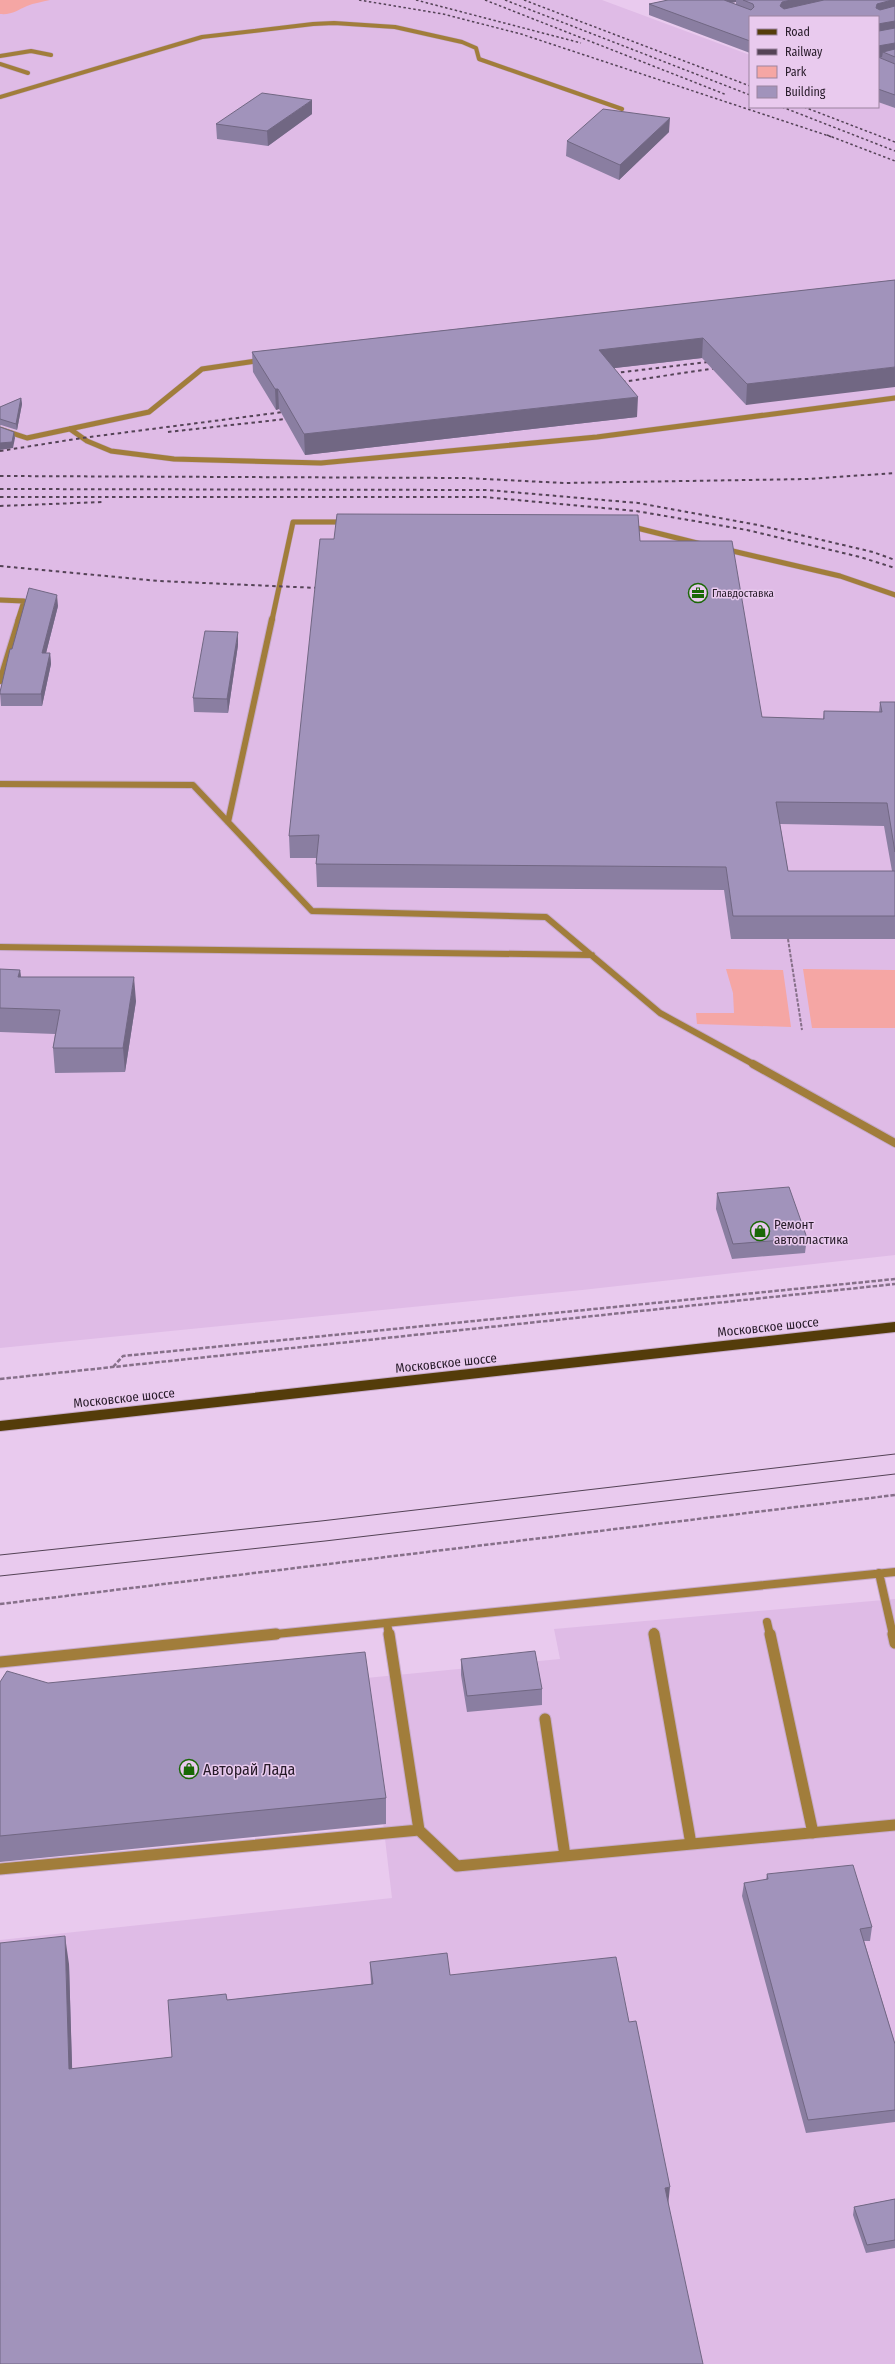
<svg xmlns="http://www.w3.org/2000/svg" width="895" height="2364" viewBox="0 0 895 2364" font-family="'Fira Sans Condensed',sans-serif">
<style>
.built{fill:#dfbbe6}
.green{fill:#f5a6a4}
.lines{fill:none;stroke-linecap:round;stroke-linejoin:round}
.lane-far4-casing{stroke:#c6aaca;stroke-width:5}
.lane-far3-casing{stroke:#c6aaca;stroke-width:6}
.lane-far2-casing{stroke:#c6aaca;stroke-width:8}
.lane-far1-casing{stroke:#c6aaca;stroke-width:10}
.lane-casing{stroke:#c6aaca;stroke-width:13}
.primary-casing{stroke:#c6aaca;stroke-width:12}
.path-far1{stroke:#867089;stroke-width:2;stroke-dasharray:3.5 1.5;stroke-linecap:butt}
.path{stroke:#867089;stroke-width:2.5;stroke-dasharray:4.5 2;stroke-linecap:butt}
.lane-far4{stroke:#a17d3b;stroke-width:4}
.lane-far3{stroke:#a17d3b;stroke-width:5}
.lane-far2{stroke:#a17d3b;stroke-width:6}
.lane-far1{stroke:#a17d3b;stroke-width:8}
.lane{stroke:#a17d3b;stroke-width:11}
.primary{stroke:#543c0a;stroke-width:10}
.tram{stroke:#544356;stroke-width:1}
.rail-far1{stroke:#544356;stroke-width:1.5;stroke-dasharray:2.5 2.5;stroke-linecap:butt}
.rail{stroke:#544356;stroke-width:2;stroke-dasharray:3.5 3.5;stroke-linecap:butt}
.wall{fill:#8a7ea1;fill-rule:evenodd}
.shaded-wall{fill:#716783}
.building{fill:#a193bb;stroke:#716783}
.labels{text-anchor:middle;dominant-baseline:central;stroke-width:3;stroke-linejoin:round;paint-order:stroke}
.far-poi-label{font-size:11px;fill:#261a28;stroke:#e9caee;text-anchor:start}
.poi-label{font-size:13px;fill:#261a28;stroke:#e9caee;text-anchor:start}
.street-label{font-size:13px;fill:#261a28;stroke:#e9caee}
.near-poi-label{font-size:16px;fill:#261a28;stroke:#e9caee;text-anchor:start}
</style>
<rect width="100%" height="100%" fill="#e9caee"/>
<!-- built -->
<path class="built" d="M0,0H602L750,55V107H878V102L895,108V1255L582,1290L0,1348Z
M895,1599V2364H0V1940L392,1898L366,1678L560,1659L554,1629Z"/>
<!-- green -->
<path class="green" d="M0,0H50C42,2 34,3 27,6C17,10 13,15 0,14Z
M726,969L783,970L791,1027L697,1024L696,1013H734L733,993Z
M803,969L895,970V1028H812Z"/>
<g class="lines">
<!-- lane-far4 casing -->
<g class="lane-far4-casing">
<path id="lane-far4" d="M0,56L31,51L51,55
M0,64L28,73
M0,97L202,37L313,24L334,23L395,27L462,42L476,48L479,59L622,109"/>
</g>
<!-- lane-far3 casing -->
<g class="lane-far3-casing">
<path id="lane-far3" d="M0,429L27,438L149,412L202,369L263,360
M70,429L87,441L111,451L174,459L321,463L597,437L895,398
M629,526L701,544
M724,549L840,576L895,595
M0,600L24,601L18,620
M272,620L293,522H345"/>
</g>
<!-- lane-far2 casing -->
<g class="lane-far2-casing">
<path id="lane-far2" d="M0,681L19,619
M0,784L193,785L312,911L546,917L660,1013L755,1065
M228,822L272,619
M0,947L592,955"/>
</g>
<!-- lane-far1 casing -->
<g class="lane-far1-casing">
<path id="lane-far1" d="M753,1064L895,1143
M879,1573L893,1635
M767,1622L770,1635
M387,1623L389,1635
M654,1632L655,1635
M266,1635L895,1572"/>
</g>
<!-- lane casing -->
<g class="lane-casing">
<path id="lane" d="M654,1634L691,1844
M770,1634L813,1833
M893,1634L895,1643
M0,1662L276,1634
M545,1719L565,1856
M419,1830L457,1866L895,1825
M0,1869L419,1830L389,1634"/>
</g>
<!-- primary casing -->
<g class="primary-casing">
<path id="primary" d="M0,1426L895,1327"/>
</g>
<!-- path-far1 -->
<path class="path-far1" d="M788,939L802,1030"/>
<!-- path -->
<path class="path" d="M113,1367L123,1356L895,1279
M0,1379L895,1284
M0,1604L895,1495"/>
<!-- lane-far4 -->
<use href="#lane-far4" class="lane-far4"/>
<!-- lane-far3 -->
<use href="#lane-far3" class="lane-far3"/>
<!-- lane-far2 -->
<use href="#lane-far2" class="lane-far2"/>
<!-- lane-far1 -->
<use href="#lane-far1" class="lane-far1"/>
<!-- lane -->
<use href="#lane" class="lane"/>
<!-- primary -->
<use href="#primary" class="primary"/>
<!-- tram -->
<path class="tram" d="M0,1555L321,1521L895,1454
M0,1576L325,1541L895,1474"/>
<!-- rail-far1 -->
<path class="rail-far1" d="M359,0L443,14L521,34L832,137
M416,0L581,43
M485,0L727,95
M505,0L750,95
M524,0L750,86
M782,107L895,151
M804,107L895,142
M827,135L895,161"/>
<!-- rail -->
<path class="rail" d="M607,374L716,361
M615,383L724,367
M168,432L295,418
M0,451L82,438L291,411
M0,476L465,478L564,483L808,479L895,473
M0,489L488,490L638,503L758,525L873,552L895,560
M0,497H484L636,511L747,530L860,557L895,568
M0,506L102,502
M0,566L159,581L318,588"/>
</g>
<!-- wall -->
<path class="wall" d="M668,0H895V108L878,102V17H750V53L649,15V4ZM736,2V4L731,3Z
M312,114L268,146L217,139L216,124Z
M669,132L619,180L566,156L567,141Z
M895,280L746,405L702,358L614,368L637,417L305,455L279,409L276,410L253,372L252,352Z
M21,398L22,404L17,430L1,425L0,426V407Z
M640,541L762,717L823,719L824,711L879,712L880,702H895V939H731L724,890L317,887L316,864V858H290L289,836ZM780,824L884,826L892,871H788Z
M58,606L46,653H50L51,664L42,706H1L0,692L12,649Z
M238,645L228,713L194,712L193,698Z
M0,969L20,970L21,977L136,1001L125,1072L55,1073L53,1048L55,1034L0,1032Z
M717,1193L807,1238L805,1253L732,1259L716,1209Z
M461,1659L542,1689V1705L467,1712L461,1675Z
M0,1682L386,1798V1824L0,1862Z
M767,1874L872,1927L870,1941H864L895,2044V2122L806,2133L742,1896L744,1883L766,1880Z
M370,1962L450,1975L0,2364L69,1964L72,2069L172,2057L227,2000L371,1984Z
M895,2199V2248L866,2253L853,2215L854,2207Z"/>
<!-- shaded-wall -->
<path class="shaded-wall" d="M724,0H736V2L724,4Z
M791,0H844L781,14L780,6L782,2Z
M892,0H895V6L876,15V8L877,4Z
M895,21V33L878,36V24Z
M895,43V55L883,52L882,57L878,58V46Z
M312,100V114L268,146L267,131Z
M670,118L669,132L619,180L620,165Z
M703,338L702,358L598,370L599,350Z
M895,367V387L746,405L747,384Z
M275,389H278L279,409L276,410Z
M638,397L637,417L305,455L304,434Z
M21,398L22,404L17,430L16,424Z
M14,432L15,438L13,448L0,450V443Z
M57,595L58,606L43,665L42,653Z
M238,632V645L228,713L227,699Z
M50,653L51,664L42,706L41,694Z
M20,970L23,994L18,977Z
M134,977L136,1001L125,1072L123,1048Z
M65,1936L69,1964L73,2097L69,2069Z
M670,2187L667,2215L665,2188Z"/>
<!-- building -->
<path class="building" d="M668,0H724L751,10L754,7L753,4L743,0H791L782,2L780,6L784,9L824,0H892L877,4L876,8L880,10L895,6V21L878,24V17H750V41L649,4Z
M895,28V43L878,46V30L879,31Z
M895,49V57L883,52Z
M878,57L895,64V95L878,89Z
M262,93L312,100L267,131L216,124Z
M603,109L670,118L620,165L567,141Z
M895,280V367L747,384L703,338L599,350L638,397L304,434L278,389H275L252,352Z
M21,398L16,424L0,419V407Z
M0,427L14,432L12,442L0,443Z
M337,514L638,515L640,541H732L762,717L824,719V711L882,712L880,702H895V852L887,803L776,802L788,871H895V916H733L726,867L316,864L319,835L289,836L320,539H334Z
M29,588L57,595L42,653H50L41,694H0V692L10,649H12Z
M205,631L238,632L227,699L193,698Z
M0,969L20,970L18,977H134L123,1048H53L60,1010L0,1008Z
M789,1187L807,1238L733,1244L717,1193Z
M535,1651L542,1689L467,1696L461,1659Z
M365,1652L386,1798L0,1836V1682L7,1671L48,1683Z
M853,1865L872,1927L860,1929L895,2044V2110L808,2120L744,1883L768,1879L767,1874Z
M65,1936L69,2069L172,2057L168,2000L226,1994L227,2000L373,1984L370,1962L447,1953L450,1975L616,1957L629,2022L636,2021L670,2187L665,2188L703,2364H0V1943Z
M895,2199V2240L867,2245L854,2207Z"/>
<!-- icons -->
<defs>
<g id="office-ring" transform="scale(1)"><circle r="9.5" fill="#e9caee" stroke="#1a6806" stroke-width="1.5"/><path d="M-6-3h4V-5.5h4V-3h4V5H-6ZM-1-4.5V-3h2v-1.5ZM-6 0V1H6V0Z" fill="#1a6806"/></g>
<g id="shop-ring" transform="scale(1)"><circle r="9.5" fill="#e9caee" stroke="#1a6806" stroke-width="1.5"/><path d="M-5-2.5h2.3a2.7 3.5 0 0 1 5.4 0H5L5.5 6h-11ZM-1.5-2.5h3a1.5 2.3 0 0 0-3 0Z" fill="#1a6806"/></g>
</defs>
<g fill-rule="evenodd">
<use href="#office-ring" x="698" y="593"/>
<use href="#shop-ring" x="760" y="1231"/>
<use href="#shop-ring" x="189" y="1769"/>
</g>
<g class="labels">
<!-- far-poi labels -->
<g class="far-poi-label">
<text x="712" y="593">Главдоставка</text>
</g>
<!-- poi labels -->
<g class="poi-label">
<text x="774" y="1224">Ремонт<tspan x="774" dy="15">автопластика</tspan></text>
</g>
<!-- street labels -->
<g class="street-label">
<text transform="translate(768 1327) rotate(-6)">Московское шоссе</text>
<text transform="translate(446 1363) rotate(-6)">Московское шоссе</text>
<text transform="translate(124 1398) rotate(-6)">Московское шоссе</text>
</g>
<!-- near-poi labels -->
<g class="near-poi-label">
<text x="203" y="1769">Авторай Лада</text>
</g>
</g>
<!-- legend -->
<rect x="749" y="16" width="130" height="92" fill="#e9caee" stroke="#9b849f"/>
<rect x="757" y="29" width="20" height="6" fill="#543c0a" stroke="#9b849f"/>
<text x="785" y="36" font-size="12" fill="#261a28">Road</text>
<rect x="757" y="49" width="20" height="6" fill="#544356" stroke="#9b849f"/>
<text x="785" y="56" font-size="12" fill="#261a28">Railway</text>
<rect x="757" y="66" width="20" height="12" fill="#f5a6a4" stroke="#9b849f"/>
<text x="785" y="76" font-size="12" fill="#261a28">Park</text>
<rect x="757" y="86" width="20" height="12" fill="#a193bb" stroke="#9b849f"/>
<text x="785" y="96" font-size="12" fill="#261a28">Building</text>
</svg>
